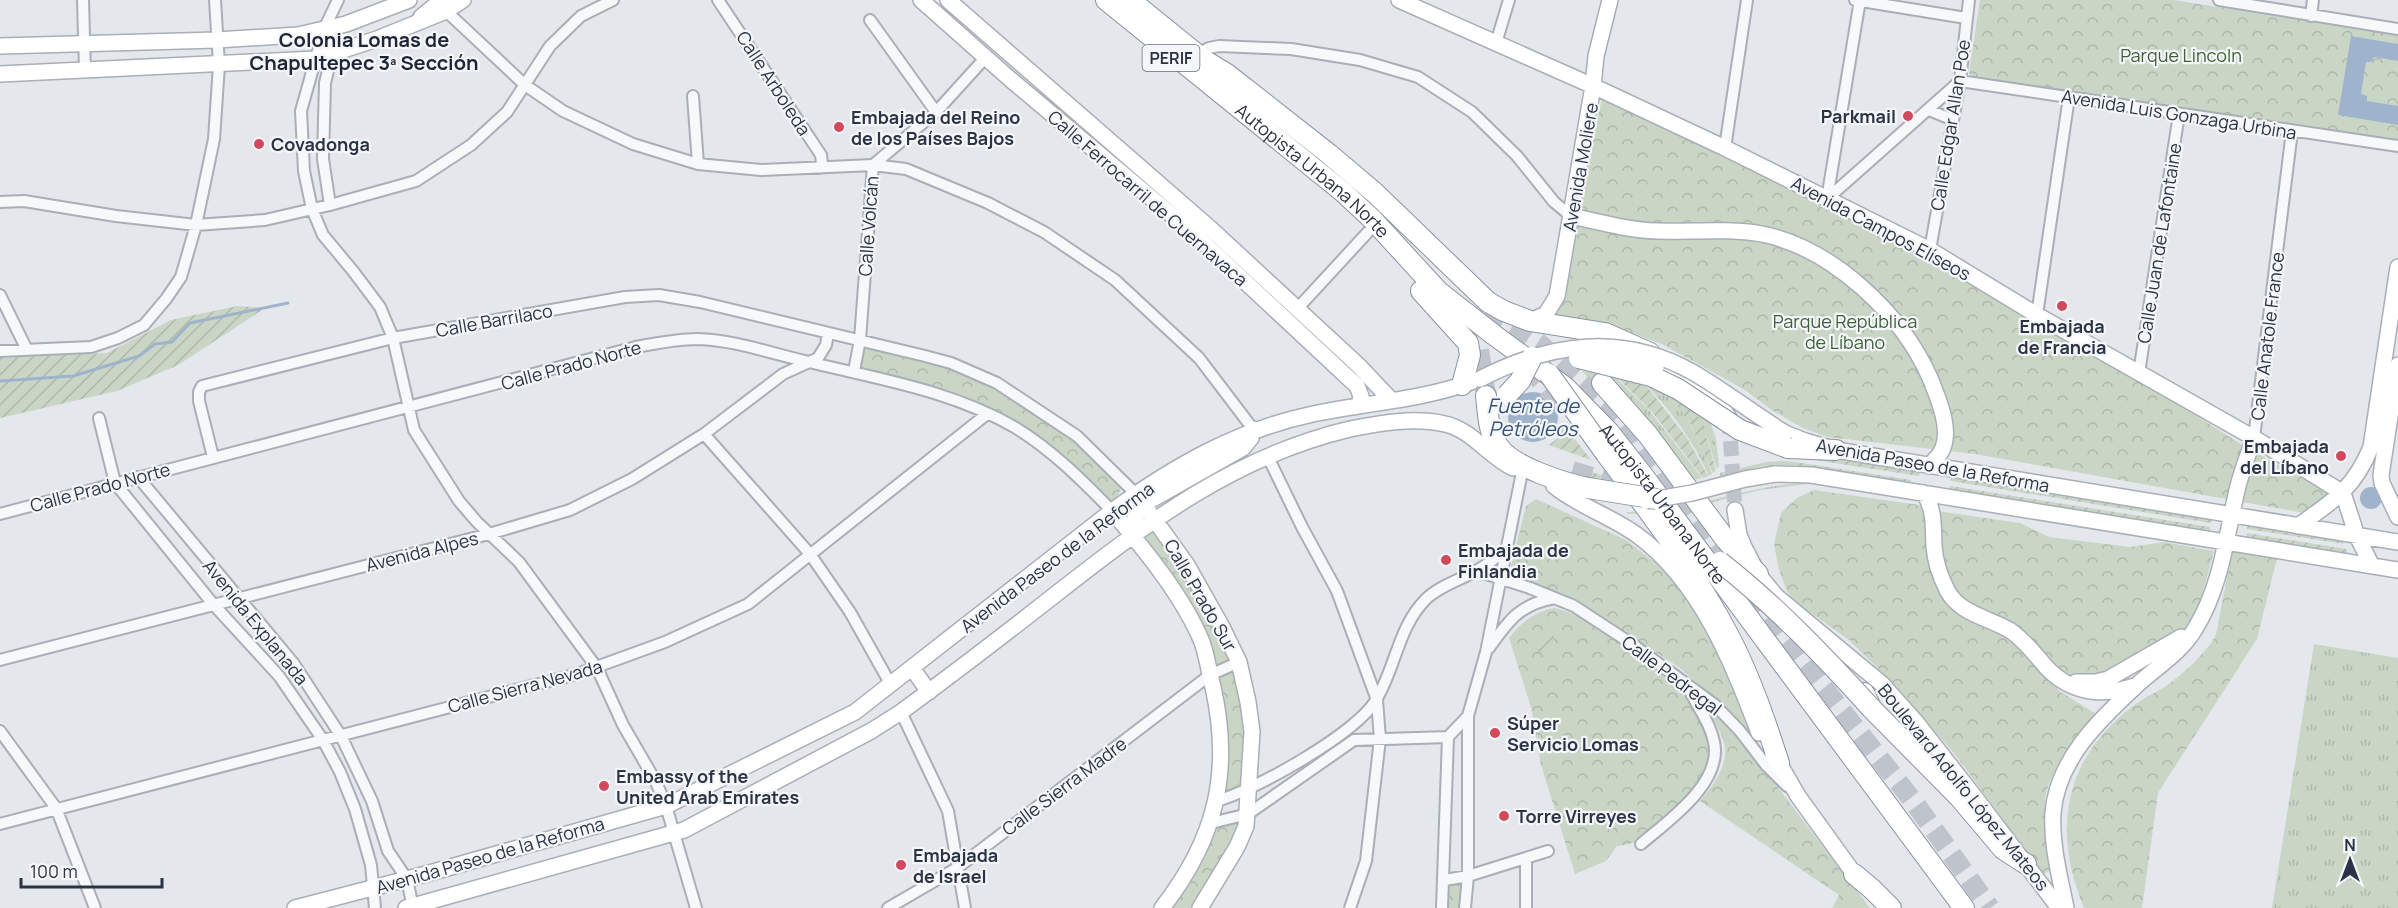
<svg xmlns="http://www.w3.org/2000/svg" width="2398" height="908" viewBox="0 0 2398 908" font-family="Manrope,sans-serif">
<style>
.grass{fill:url(#grass-tufts)}
.forest{fill:url(#forest-crowns)}
.garden{fill:url(#garden-furrows)}
.water{fill:#9fb4cc}
.lines{fill:none;stroke-linecap:round;stroke-linejoin:round}
.stream{stroke:#9fb4cc;stroke-width:3}
.secondary-tunnel{stroke:#bfc3cb;stroke-width:15;stroke-dasharray:15 8;stroke-linecap:butt}
.highway-tunnel{stroke:#bfc3cb;stroke-width:20;stroke-dasharray:20 10;stroke-linecap:butt}
.street-casing{stroke:#a9aeb7;stroke-width:14}
.secondary-casing{stroke:#a9aeb7;stroke-width:18}
.highway-casing{stroke:#8b94a3;stroke-width:22}
.street{stroke:#f7f8fa;stroke-width:10}
.secondary{stroke:#fff;stroke-width:15}
.highway{stroke:#fff;stroke-width:20}
.secondary-bridge-casing{stroke:#a9aeb7;stroke-width:18;stroke-linecap:butt}
.highway-bridge-casing{stroke:#8b94a3;stroke-width:22;stroke-linecap:butt}
.secondary-bridge{stroke:#fff;stroke-width:15}
.highway-bridge{stroke:#fff;stroke-width:20}
.poi-dot{fill:#d1495b;stroke:#f4f6f9;stroke-width:2}
.labels{text-anchor:middle;dominant-baseline:central;stroke-width:4.5;stroke-linejoin:round;paint-order:stroke}
.shield{fill:#f4f6f9;stroke:#676e7b;stroke-width:1.5}
.shield-label{font-size:16px;font-weight:bold;fill:#2b3445}
.park-label{font-size:18px;fill:#3f6138;stroke:#f4f6f9}
.street-label{font-size:18px;fill:#2b3445;stroke:#f4f6f9}
.poi-label{font-size:18px;font-weight:bold;fill:#2b3445;stroke:#f4f6f9;text-anchor:start}
.neighbourhood-label{font-size:20px;font-weight:bold;fill:#1d2536;stroke:#f4f6f9}
.water-label{font-size:20px;font-style:italic;fill:#34527a;stroke:#f4f6f9}
</style>
<defs>
<pattern id="grass-tufts" width="24" height="20" patternUnits="userSpaceOnUse" patternTransform="scale(1.5)"><rect width="24" height="20" fill="#c9d6c5"/><path d="M3 7l-1-3M5 7V3M7 7l1-3M15 17l-1-3M17 17v-4M19 17l1-3" fill="none" stroke="#adb8ab"/></pattern>
<pattern id="forest-crowns" width="20" height="18" patternUnits="userSpaceOnUse" patternTransform="scale(1.5)"><rect width="20" height="18" fill="#c9d6c5"/><path d="M2 6a3 3 0 1 1 6 0M12 15a3 3 0 1 1 6 0" fill="none" stroke="#adb8ab"/></pattern>
<pattern id="garden-furrows" width="10" height="10" patternUnits="userSpaceOnUse" patternTransform="scale(1.5)"><rect width="10" height="10" fill="#c9d6c5"/><path d="M-1 1l2-2M0 10L10 0M9 11l2-2" fill="none" stroke="#adb8ab"/></pattern>
</defs>
<rect width="100%" height="100%" fill="#e4e7ec"/>
<!-- grass -->
<path class="grass" d="M1582,371L1611,373L1649,410L1702,478L1689,481Z
M1642,380C1649,383 1657,385 1664,389C1682,401 1705,453 1712,474L1709,476C1693,440 1669,408 1642,380Z
M1690,403L1709,418L1716,439L1719,466L1717,469L1707,437Z
M1785,461L1795,462V465L1762,466L1720,477V473L1766,462Z
M1788,484H1807L1760,490L1675,512L1627,514V512C1685,513 1732,491 1788,484Z
M2314,644L2398,658V908H2272Z"/>
<!-- forest -->
<path class="forest" d="M1980,0H2173L2398,35V142L1972,78L1969,73Z
M1603,93L1928,256L2140,380L2244,446L2334,495L2310,514L1975,454L1828,437L1803,428L1773,411L1745,390L1662,344L1623,330L1555,323Z
M860,340L951,363L1033,406L1124,481L1112,511L1059,459L987,414L854,371Z
M1814,490L1919,505L1925,510L1946,601L1966,618L1986,625L2013,641L2048,675L2059,691L2098,715C2080,733 2046,775 2045,801C2044,820 2050,850 2051,870L2043,874L1957,757L1896,686L1849,640L1793,600L1786,589L1778,566L1774,544L1781,513L1797,498Z
M1536,499L1626,540L1657,564L1673,581L1702,623L1723,661L1758,743L1756,745L1714,697L1677,666L1586,606L1512,574L1511,566L1526,506Z
M1937,511L2020,523L2049,537L2130,547L2164,542L2214,551C2208,572 2200,611 2187,628C2170,651 2097,690 2070,676C2051,667 2040,645 2023,633C2009,623 1989,618 1973,610C1940,593 1940,543 1937,511Z
M1155,519L1225,634L1247,727V792L1219,796L1204,647L1132,534Z
M2232,551L2277,558L2257,639L2158,793L2142,908H2084C2053,833 2062,763 2128,710C2138,701 2151,695 2163,688C2181,676 2203,656 2215,637C2218,631 2218,621 2220,614C2224,593 2228,572 2232,551Z
M1554,608C1588,615 1617,641 1645,660C1655,666 1667,672 1675,681C1688,694 1712,735 1710,754C1708,775 1689,793 1676,808C1662,826 1641,845 1617,846L1606,861L1575,874L1541,765L1531,707L1509,638C1521,622 1535,612 1554,608Z
M1704,700L1734,730L1870,908H1832L1839,895L1700,801C1713,786 1730,764 1724,743C1720,728 1709,715 1704,700Z
M1242,819L1231,852L1198,908H1160L1204,831Z
M1467,878L1464,908H1444L1446,881Z"/>
<!-- garden -->
<path class="garden" d="M237,306L265,308L178,365L117,391L0,418V358L107,353L171,320Z
M1613,373L1640,380L1649,389L1687,438L1708,476L1703,478L1653,413Z
M1666,390C1673,394 1682,397 1688,402C1702,415 1711,452 1716,470L1713,473L1691,425Z
M1564,425L1591,460L1549,445L1558,438Z
M1802,458H1833L1920,472L1919,476Z
M1795,462L1911,480V484L1795,465Z
M1574,466L1637,487L1571,475Z
M1951,477L2212,519L2211,523L1951,481Z
M1950,486L2210,527V532L1949,491Z
M2248,524L2341,539L2344,544L2247,529Z
M2247,533L2346,549L2348,554L2246,537Z
M1550,632L1554,637L1551,651L1546,654L1537,651L1533,644L1539,637Z"/>
<!-- water -->
<path class="water" d="M2351,36L2398,44V61L2374,57L2372,62H2366L2361,94L2367,96V101L2398,106V125L2338,115Z
M1508 417a25 25 0 1 1 50 0a25 25 0 1 1-50 0Z
M2360 498a11 11 0 1 1 22 0a11 11 0 1 1-22 0Z"/>
<g class="lines">
<!-- stream -->
<path class="stream" d="M0,381L73,376L139,356L155,344L172,342L190,323L288,303"/>
<!-- secondary-tunnel -->
<path class="secondary-tunnel" d="M1729,418L1735,510"/>
<!-- highway-tunnel -->
<path class="highway-tunnel" d="M1488,309L1540,344L1617,415L1762,610L1914,802L1990,908
M1479,350L1486,396
M1527,366L1559,401
M1572,471L1605,481L1624,493"/>
<!-- street casing -->
<g class="street-casing">
<path id="street" d="M83,0L85,71
M338,0L324,29L301,111L304,171L312,209L323,235L353,271L380,307L393,338L414,430L459,501L477,522L519,562L597,668L623,725L656,782L666,806L696,908
M718,0L821,155L822,164L819,168
M1855,0L1966,18
M2219,0L2398,29
M446,11L525,85L563,111L633,144L698,164L761,170L873,165L906,169L988,203L1044,232L1115,280L1199,358L1253,429
M2311,16L2313,0
M870,20L936,112
M1496,43L1509,0
M1197,54L1209,48L1219,46L1291,49L1360,60L1418,77L1472,112L1517,156L1554,202L1571,216
M1960,81L2398,146
M693,96L698,164
M1929,110L1953,120
M1725,148L1747,0
M1827,199L1860,0
M1827,199L1960,81
M0,202L24,201L116,216L196,225L265,220L330,205L416,181L471,145L507,112L550,46L581,16L613,0
M330,205L323,159L325,83L332,54L336,26
M1930,250L1960,81L1969,0
M0,295L27,350
M1297,309L1368,232
M2037,315L2069,97
M0,351L91,347L118,338L144,325L166,299L181,277L196,225L214,139L219,65L215,0
M854,371L860,340L873,165L936,112L986,57
M2139,373L2179,114
M99,418L115,483L213,604L279,676L323,740L340,772L355,809L371,865L375,908
M704,434L810,554L850,612L891,685
M2254,438L2292,131
M1267,455L1302,527L1337,591L1377,700L1380,739L1366,861L1350,908
M213,457L199,401V392L202,386L393,338L625,297L659,295L700,302L925,356L951,363L997,383L1077,436L1136,494
M138,477L294,664L341,736L372,801L388,851L407,879L413,908
M0,514L636,347C657,343 677,339 698,339C734,340 770,353 805,361C877,379 951,390 1016,428C1052,450 1083,481 1112,511
M1477,571L1530,588L1574,606L1632,644L1715,705L1740,731L1766,765L1787,786
M1489,648C1509,620 1520,604 1555,598
M0,660L489,534L570,510L632,479L704,434L783,374L818,358L826,345L828,333
M901,712L948,811L965,908
M0,731L56,808L95,908
M1216,801C1254,791 1357,733 1376,700C1396,667 1398,627 1426,599C1438,587 1459,580 1474,572C1486,566 1497,557 1507,548
M1211,823L1248,814L1354,740L1448,737L1468,716
M0,824L577,674L665,642L748,604L987,414
M1641,844C1668,821 1723,783 1714,742C1710,723 1697,705 1688,688
M1445,880L1468,876L1548,851
M888,908L957,868L1210,675L1239,662
M1442,908L1448,737
M1465,908L1468,876V716L1486,652L1522,472
M1526,908V858"/>
</g>
<!-- secondary casing -->
<g class="secondary-casing">
<path id="secondary" d="M921,0L1010,79L1193,233L1357,386L1361,396L1359,405
M948,0L1212,230L1358,365L1391,400
M1399,0L1593,86L1725,148L1930,250L2037,315L2254,438L2343,493
M421,17L442,0
M0,46L217,40L298,35L346,24L409,0
M0,74L315,59L377,39L446,11L463,0
M1571,216C1599,222 1628,230 1657,231C1692,232 1728,228 1762,234C1832,248 1902,314 1930,378C1938,398 1953,431 1941,452C1938,457 1933,462 1929,466
M1530,321L1546,314L1557,296L1593,86L1596,56L1610,0
M2398,365L2381,475L2382,483L2398,517
M1656,367C1683,377 1714,392 1729,418
M1785,433L1805,441L1836,450L2398,542
M1775,474L1811,475L2398,570
M1554,486C1580,507 1611,516 1637,535C1700,581 1733,663 1759,733
M1924,493C1935,511 1933,526 1934,546C1935,561 1940,576 1947,590C1959,614 1990,618 2011,631C2025,641 2035,654 2046,667C2070,693 2102,697 2134,686
M2343,493L2357,536L2372,566
M1136,494L1187,565L1222,627L1239,662L1248,702L1252,732L1246,826L1237,847L1200,908
M1735,510L1739,535L1744,547L1758,574L1776,596L1882,684L1916,722L1974,796L2059,908
M1112,511C1144,549 1183,596 1202,642C1207,656 1209,672 1213,687C1232,772 1216,839 1162,908
M2298,526C2333,501 2354,489 2371,447L2398,267
M1132,534L1135,518L1144,504L1243,448L1251,438L1253,429
M912,668L929,692
M2076,682H2096L2108,679L2181,637
M1773,756L1779,763L1798,796L1860,882
M295,908L426,874L666,806L855,712L1112,511C1174,466 1237,430 1313,414C1365,403 1421,400 1471,382
M406,908L684,830L871,731L901,712C953,674 1005,634 1056,594C1148,522 1235,456 1350,429C1380,423 1414,417 1445,424C1472,430 1488,456 1513,468
M2066,908C2060,877 2051,845 2053,813C2057,760 2099,720 2136,686C2155,668 2181,653 2195,629C2221,587 2226,538 2237,490C2241,473 2248,455 2254,438"/>
</g>
<!-- highway casing -->
<g class="highway-casing">
<g id="highway">
<path id="s1" d="M1106,0L1343,192L1372,219L1439,292L1494,335L1565,387L1609,432L1645,478L1964,908"/>
<path d="M1130,0L1214,68"/>
<path d="M1204,60L1227,74L1329,154L1375,193L1488,302L1504,311L1530,321L1605,333L1650,353"/>
<path d="M1421,291L1468,343L1470,355L1462,385"/>
<path d="M1602,383L1648,435L1726,540L1758,574"/>
<path d="M1486,396C1488,413 1488,433 1499,447C1513,467 1564,483 1588,488"/>
<path d="M1788,448L1836,450"/>
<path d="M1606,454C1650,513 1695,571 1729,636C1750,676 1765,720 1779,763"/>
<path d="M1864,693L1871,708L1959,797L2003,849L2026,864"/>
<path d="M1854,874L1872,889L1891,908"/>
</g>
</g>
<!-- street -->
<use href="#street" class="street"/>
<!-- secondary -->
<use href="#secondary" class="secondary"/>
<!-- highway -->
<use href="#highway" class="highway"/>
<!-- secondary-bridge casing -->
<g class="secondary-bridge-casing">
<path id="secondary-bridge" d="M1601,357L1625,359L1656,367
M1480,379C1550,343 1622,332 1694,373C1725,391 1754,414 1785,433
M1646,501L1692,493L1745,479L1775,474"/>
</g>
<!-- highway-bridge casing -->
<g class="highway-bridge-casing">
<path id="highway-bridge" d="M1579,358L1651,376L1678,389L1740,430L1788,448
M1549,374L1606,454
M1507,395L1520,381L1532,357
M1588,488L1657,499
M1720,562C1776,606 1824,656 1871,708"/>
</g>
<!-- secondary-bridge -->
<use href="#secondary-bridge" class="secondary-bridge"/>
<!-- highway-bridge -->
<use href="#highway-bridge" class="highway-bridge"/>
</g>
<!-- markers -->
<g class="poi-dot">
<circle cx="1908" cy="116" r="6"/>
<circle cx="839" cy="127" r="6"/>
<circle cx="259" cy="144" r="6"/>
<circle cx="2062" cy="306" r="6"/>
<circle cx="2341" cy="456" r="6"/>
<circle cx="1446" cy="560" r="6"/>
<circle cx="1495" cy="733" r="6"/>
<circle cx="604" cy="786" r="6"/>
<circle cx="1504" cy="816" r="6"/>
<circle cx="901" cy="865" r="6"/>
</g>
<g class="labels">
<!-- shield labels -->
<rect class="shield" x="1142.5" y="45" width="57" height="26" rx="4.5"/>
<g class="shield-label">
<text x="1171" y="58">PERIF</text>
</g>
<!-- park labels -->
<g class="park-label">
<text x="2181" y="55">Parque Lincoln</text>
<text x="1845" y="321">Parque República<tspan x="1845" dy="21">de Líbano</tspan></text>
</g>
<!-- street labels -->
<g class="street-label">
<text transform="translate(774 83) rotate(57)">Calle Arboleda</text>
<text transform="translate(2179 114) rotate(9)">Avenida Luis Gonzaga Urbina</text>
<text transform="translate(1950 125) rotate(-81)">Calle Edgar Allan Poe</text>
<text transform="translate(1580 167) rotate(-80)">Avenida Moliere</text>
<text stroke="none"><textPath href="#s1" startOffset="268">Autopista Urbana Norte</textPath></text>
<text transform="translate(1148 198) rotate(41)">Calle Ferrocarril de Cuernavaca</text>
<text transform="translate(868 226) rotate(-86)">Calle Volcán</text>
<text transform="translate(1881 228) rotate(28)">Avenida Campos Elíseos</text>
<text transform="translate(2159 243) rotate(-81)">Calle Juan de Lafontaine</text>
<text transform="translate(494 320) rotate(-10)">Calle Barrilaco</text>
<text transform="translate(2267 336) rotate(-83)">Calle Anatole France</text>
<text transform="translate(571 365) rotate(-15)">Calle Prado Norte</text>
<text transform="translate(1933 465) rotate(10)">Avenida Paseo de la Reforma</text>
<text transform="translate(100 487) rotate(-15)">Calle Prado Norte</text>
<text stroke="none"><textPath href="#s1" startOffset="754">Autopista Urbana Norte</textPath></text>
<text transform="translate(422 551) rotate(-14)">Avenida Alpes</text>
<text transform="translate(1057 557) rotate(-37)">Avenida Paseo de la Reforma</text>
<text transform="translate(1201 595) rotate(60)">Calle Prado Sur</text>
<text transform="translate(256 622) rotate(51)">Avenida Explanada</text>
<text transform="translate(1672 675) rotate(37)">Calle Pedregal</text>
<text transform="translate(525 686) rotate(-15)">Calle Sierra Nevada</text>
<text transform="translate(1064 786) rotate(-37)">Calle Sierra Madre</text>
<text transform="translate(1964 787) rotate(51)">Boulevard Adolfo López Mateos</text>
<text transform="translate(490 855) rotate(-16)">Avenida Paseo de la Reforma</text>
</g>
<!-- poi labels -->
<g class="poi-label">
<text x="1896" y="116" text-anchor="end">Parkmail</text>
<text x="851" y="117">Embajada del Reino<tspan x="851" dy="21">de los Países Bajos</tspan></text>
<text x="271" y="144">Covadonga</text>
<text x="2062" y="326" text-anchor="middle">Embajada<tspan x="2062" dy="21">de Francia</tspan></text>
<text x="2329" y="446" text-anchor="end">Embajada<tspan x="2329" dy="21">del Líbano</tspan></text>
<text x="1458" y="550">Embajada de<tspan x="1458" dy="21">Finlandia</tspan></text>
<text x="1507" y="723">Súper<tspan x="1507" dy="21">Servicio Lomas</tspan></text>
<text x="616" y="776">Embassy of the<tspan x="616" dy="21">United Arab Emirates</tspan></text>
<text x="1516" y="816">Torre Virreyes</text>
<text x="913" y="855">Embajada<tspan x="913" dy="21">de Israel</tspan></text>
</g>
<!-- neighbourhood labels -->
<g class="neighbourhood-label">
<text x="364" y="39">Colonia Lomas de<tspan x="364" dy="23">Chapultepec 3ª Sección</tspan></text>
</g>
<!-- water labels -->
<g class="water-label">
<text x="1533" y="405">Fuente de<tspan x="1533" dy="23">Petróleos</tspan></text>
</g>
</g>
<!-- north arrow -->
<g transform="translate(2350 860)" stroke="#f4f6f9" stroke-width="4.5" paint-order="stroke">
<path d="M0-4.5L10 22L0 15L-10 22Z" fill="#2b3445"/>
<text y="-9" font-size="16" font-weight="bold" text-anchor="middle" fill="#2b3445">N</text>
</g>
<!-- scale -->
<path d="M21 878v9h141v-9" fill="none" stroke="#2b3445" stroke-width="3"/>
<text x="30" y="878" font-size="18" fill="#2b3445" stroke="#f4f6f9" stroke-width="4.5" paint-order="stroke">100 m</text>
</svg>
